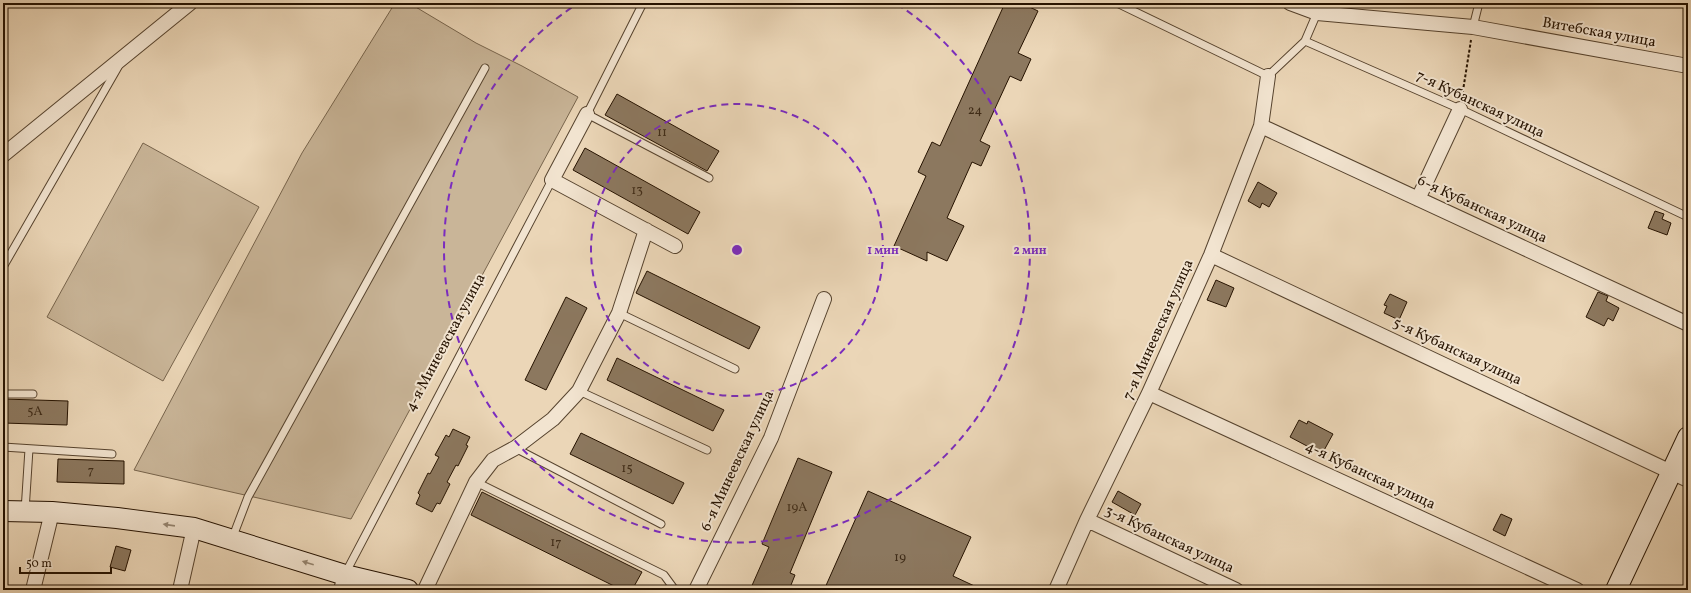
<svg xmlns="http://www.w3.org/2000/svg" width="1691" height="593" viewBox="0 0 1691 593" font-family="Vollkorn,serif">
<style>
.green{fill:#c9b598;stroke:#77644c}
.building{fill:#8c785f;stroke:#251200}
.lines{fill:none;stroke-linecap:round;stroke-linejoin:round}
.lane-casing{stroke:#56432e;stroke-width:9}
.street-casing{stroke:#56432e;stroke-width:16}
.secondary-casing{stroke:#251200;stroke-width:22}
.path{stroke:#251200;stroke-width:2;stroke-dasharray:3 2;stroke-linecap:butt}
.lane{stroke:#f2e4d0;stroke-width:7}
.street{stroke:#f2e4d0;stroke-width:14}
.secondary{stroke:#f2e4d0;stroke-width:20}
.oneway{fill:#968672}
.ring{fill:none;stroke:#7b2cbf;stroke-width:2;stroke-dasharray:7 5}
.labels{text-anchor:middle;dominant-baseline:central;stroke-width:4;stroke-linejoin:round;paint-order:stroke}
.number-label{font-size:13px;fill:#3f2c18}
.street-label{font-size:15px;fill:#251200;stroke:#f2e4d0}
.centre{fill:#7b2cbf;stroke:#f2e4d0;stroke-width:2}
.ring-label{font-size:12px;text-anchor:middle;font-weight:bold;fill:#7b2cbf;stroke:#f2e4d0;stroke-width:4;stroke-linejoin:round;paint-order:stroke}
</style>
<rect width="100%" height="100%" fill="#ebd6b7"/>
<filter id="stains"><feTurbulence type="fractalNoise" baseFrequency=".005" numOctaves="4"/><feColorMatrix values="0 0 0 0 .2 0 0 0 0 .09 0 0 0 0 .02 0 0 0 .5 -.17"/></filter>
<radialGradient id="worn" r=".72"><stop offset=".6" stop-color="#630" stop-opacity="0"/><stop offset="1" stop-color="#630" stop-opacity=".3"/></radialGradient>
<!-- green -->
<path class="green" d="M395,3H409L476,43L522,66L578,97L351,519L134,470L302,153Z
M143,143L259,207L163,381L47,317Z"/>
<!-- building -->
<path class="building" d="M1005,3H1021L1038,11L1018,53L1031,59L1021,81L1010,76L980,141L990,146L981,166L972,162L947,218L964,226L947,261L927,252V261L894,246L926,176L918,172L932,142L940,146Z
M617,94L719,151L707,171L605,115Z
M585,148L700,212L688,234L573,170Z
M1258,182L1277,193L1269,207L1262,203L1260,208L1248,201Z
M1655,211L1664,214L1662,219L1671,223L1667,235L1648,228Z
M647,271L760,327L749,349L636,293Z
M1216,280L1234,288L1226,307L1207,300Z
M1598,292L1608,296L1606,301L1619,308L1613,321L1608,318L1604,326L1586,317Z
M1390,294L1407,302L1399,320L1384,313L1387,306L1384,305Z
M566,297L587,308L546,390L525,380Z
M617,358L724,410L713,431L607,380Z
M3,399L68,401L67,425L3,423Z
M1299,420L1307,424L1308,421L1333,434L1322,454L1290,437Z
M453,429L470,437L466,445L468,446L458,466L456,465L447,482L450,484L440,504L437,503L432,512L416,504L420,495L418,493L428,473L430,474L439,457L435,455L446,435L449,437Z
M581,433L684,483L673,504L570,454Z
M798,458L832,472L790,573L795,575L789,590H750L769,547L762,544Z
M58,459L124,461V484L57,482Z
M868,491L971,537L953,576L983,590H824Z
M1118,491L1141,504L1135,515L1112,502Z
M482,492L642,572L632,590H622L471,515Z
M1501,514L1512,519L1505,536L1493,530Z
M116,546L131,550L125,571L110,567Z"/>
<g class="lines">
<!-- lane casing -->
<g class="lane-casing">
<path id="lane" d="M643,3L587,114L709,178
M1117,3L1268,76L1305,41L1460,109L1688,217
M1473,27L1479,3
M1305,41L1317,13
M3,267L118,67
M619,313L735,369
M579,391L707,450
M3,394H33
M3,447L112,454
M515,448L661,524
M476,482L664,575L675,590
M25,511L29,449
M232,539L248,497L485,68
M345,574L552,180"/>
</g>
<!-- street casing -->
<g class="street-casing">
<path id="street" d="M1290,3L1317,13L1473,27L1688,66
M587,114L552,180L675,246
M1261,126L1688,324
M3,155L190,3
M1418,199L1460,109
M1211,255L1688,480
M1149,393L1577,590
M1087,520L1236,590
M33,590L52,512
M180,590L194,528
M341,590L345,575
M425,590L476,482L493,460L515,448L553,419L579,391L619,313L646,230
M696,590L771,438L824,299
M1056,590L1087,520L1149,393L1211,255L1261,126L1268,76"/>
</g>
<!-- secondary casing -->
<g class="secondary-casing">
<path id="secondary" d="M3,511L52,512L117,518L194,528L345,575L408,590
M1616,590L1688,437"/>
</g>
<!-- path -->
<path class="path" d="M1462,97L1471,40"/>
<!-- lane -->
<use href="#lane" class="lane"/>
<!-- street -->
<use href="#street" class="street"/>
<!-- secondary -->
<use href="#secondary" class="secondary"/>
</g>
<!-- one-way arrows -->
<defs><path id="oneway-solid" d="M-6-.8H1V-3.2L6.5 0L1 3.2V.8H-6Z"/></defs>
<g class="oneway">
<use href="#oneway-solid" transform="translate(169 525) rotate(-172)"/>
<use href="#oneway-solid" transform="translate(308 563) rotate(-163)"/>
</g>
<!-- distance rings -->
<g class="ring">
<circle cx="737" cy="250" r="146"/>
<path d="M897 4A293 293 0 1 1 577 4"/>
</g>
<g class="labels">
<!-- number labels -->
<g class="number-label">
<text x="975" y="111">24</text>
<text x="662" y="133">11</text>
<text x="637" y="191">13</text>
<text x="35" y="412">5А</text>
<text x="627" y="469">15</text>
<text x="91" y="471">7</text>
<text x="797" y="508">19А</text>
<text x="556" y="543">17</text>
<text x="900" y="558">19</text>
</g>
<!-- street labels -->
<g class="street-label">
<text transform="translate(1599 33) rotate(10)">Витебская улица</text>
<text transform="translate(1480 105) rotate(25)">7-я Кубанская улица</text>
<text transform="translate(1482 210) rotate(25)">6-я Кубанская улица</text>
<text transform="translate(1159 330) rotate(-66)">7-я Минеевская улица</text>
<text transform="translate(446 343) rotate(-62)">4-я Минеевская улица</text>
<text transform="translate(1457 352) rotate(25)">5-я Кубанская улица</text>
<text transform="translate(738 461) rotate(-65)">6-я Минеевская улица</text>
<text transform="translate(1370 476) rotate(25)">4-я Кубанская улица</text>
<text transform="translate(1169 540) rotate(25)">3-я Кубанская улица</text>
</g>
</g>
<circle cx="737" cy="250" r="6" class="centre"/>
<g class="ring-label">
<text x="883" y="254">1 мин</text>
<text x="1030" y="254">2 мин</text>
</g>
<!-- margin -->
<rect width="1691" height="593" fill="none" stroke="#ebd6b7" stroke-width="16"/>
<rect x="4" y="4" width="1683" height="585" fill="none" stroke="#251200" stroke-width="2"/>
<rect x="8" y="8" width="1675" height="577" fill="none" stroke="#251200"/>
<!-- scale -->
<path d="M20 567v6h91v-6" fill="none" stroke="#251200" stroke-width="2"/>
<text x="26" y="567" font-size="12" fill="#251200" stroke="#f2e4d0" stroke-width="3" paint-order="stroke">50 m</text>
<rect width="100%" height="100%" filter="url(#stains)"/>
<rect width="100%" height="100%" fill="url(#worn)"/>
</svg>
